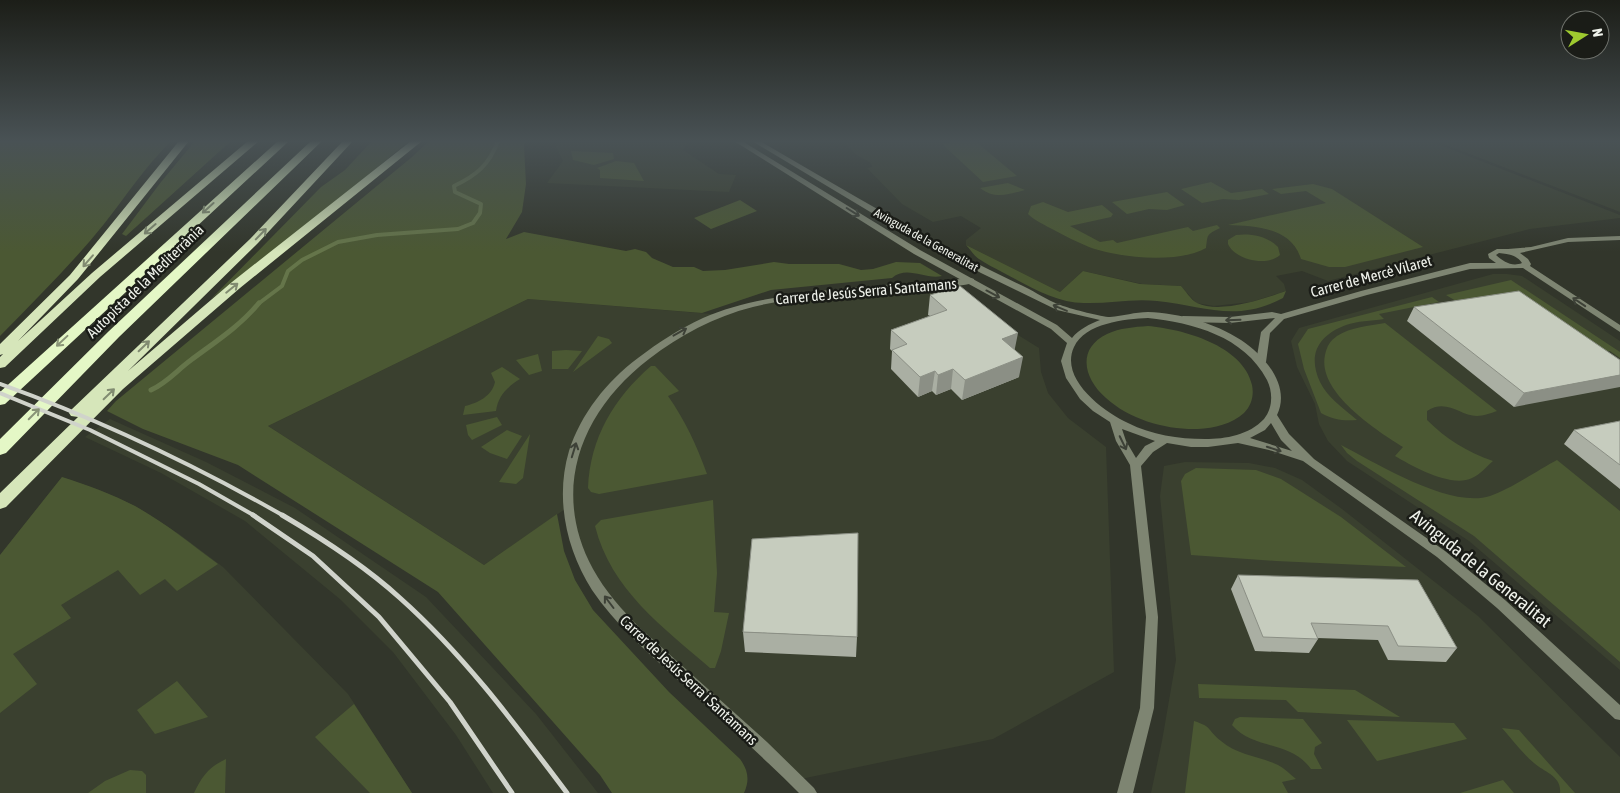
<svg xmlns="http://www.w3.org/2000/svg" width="1620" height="793" viewBox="0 0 1620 793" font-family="'Asap Condensed',sans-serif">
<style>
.built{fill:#3a402f}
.green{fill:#4b5833}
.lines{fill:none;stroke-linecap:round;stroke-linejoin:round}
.stream-far1{stroke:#65754a;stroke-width:4}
.stream{stroke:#65754a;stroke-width:5}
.minor{fill:#7e8572;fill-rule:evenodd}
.tertiary{fill:#7e8572;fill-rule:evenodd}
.trunk{fill:#d6e6ba;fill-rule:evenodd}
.motorway{fill:#e4f7c6;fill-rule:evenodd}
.rail-far1{stroke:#d0d3cb;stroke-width:4}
.rail{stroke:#d0d3cb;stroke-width:5}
.wall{fill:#aaafa3}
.shaded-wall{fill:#8b8f85}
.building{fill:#c6ccbe;stroke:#8b8f85}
.oneway{stroke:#899477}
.oneway2{stroke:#3d4137}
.oneway3{stroke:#818b71}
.labels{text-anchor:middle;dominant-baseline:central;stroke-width:5;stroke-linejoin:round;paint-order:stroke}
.far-street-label{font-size:12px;fill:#eff2eb;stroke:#1a1c17}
.street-label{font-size:15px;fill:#eff2eb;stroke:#1a1c17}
.near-street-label{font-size:18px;fill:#eff2eb;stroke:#1a1c17}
</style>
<rect width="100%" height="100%" fill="#32362b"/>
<!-- built -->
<path class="built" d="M559,141H688L683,150L719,174L736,175L729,192L547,183L563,161L556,147Z
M844,141H1430L1620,215V218L1530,229L1328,281L1302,271L1276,276L1284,284L1286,291L1251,302L1214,306L1196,303L1181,286L1142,284L1083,271L1060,292L966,245V240L981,228L961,216L933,222L902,204L867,168L872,167L871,163L855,154Z
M1436,141H1620V212Z
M1493,274H1507L1522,276L1620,341V670L1469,541L1347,461L1328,441L1319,424L1315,404L1297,367L1291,341L1299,328Z
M949,292L1039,348L1041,372L1048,393L1068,418L1106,447L1114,672L993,739L796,780L649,645L596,584L568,507L484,565L268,426L528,299L724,315L772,302L821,296Z
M110,419L206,462L295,508L426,597L536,714L598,793H493L456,735L393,652L341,600L245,521L161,473L85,437Z
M1185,462L1249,463L1275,468L1302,480L1342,509L1478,616L1620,757V793H1151L1162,741L1176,660L1160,496L1164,466Z
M62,477L102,491L135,506L179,534L223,567L348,694L412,793H0V555Z"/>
<!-- green -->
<path class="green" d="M0,141H171C145,167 126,196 104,224C72,264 35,300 0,336Z
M195,141H231L126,236L122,234L161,182Z
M372,141H409L347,193L211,299L321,187L345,170Z
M429,141H526L524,145L526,184L522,212L506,239L524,232L626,251L635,249L646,252L652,258L673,267H694L703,271L725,270L774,262L789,264H839L861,270L873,269L896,262L920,263L942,276C925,280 907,265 892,278L771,290L702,313L528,299L268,426L484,565L557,514L564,551L575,580L593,610L669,692L740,759C748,770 750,780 744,793H612L600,775L438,592L238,465L143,429L107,411L116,401L412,157Z
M958,141H975L1017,176L983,182L942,144Z
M571,151L613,153L614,159L594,165L573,160Z
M616,161L634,163L644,181L600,178V170L597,168Z
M1211,182L1231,193L1262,189L1269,194L1239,200L1223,199L1202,203L1181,189Z
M1008,183L1025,190C1009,194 995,200 980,188Z
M1313,184L1332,189L1423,247L1345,267H1329L1301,259C1291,227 1255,226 1228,225L1326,203L1306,191L1281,194L1272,189Z
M1167,192L1185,205L1167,210L1149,209L1127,214L1112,202Z
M740,200L757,211L711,229L694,218Z
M1043,202L1068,212L1102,205L1113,214L1111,217L1070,226L1100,242L1113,240L1117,243L1188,227L1193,231L1217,225L1220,228C1206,235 1208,234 1206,248C1177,264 1119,258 1089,247C1077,242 1065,236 1054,230C1045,225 1035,221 1028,214L1031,206Z
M1236,235C1251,233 1267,236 1278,247L1280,255C1267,267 1235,260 1228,244V240Z
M966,245L1060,292L1083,271L1140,284L1181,286C1185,290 1191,300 1197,303C1220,314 1263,299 1286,291L1283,298C1236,323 1204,306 1157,301C1132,298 1108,304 1084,303C1055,303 1027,285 1002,272C995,268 986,264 979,259C974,256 970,249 966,245Z
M1511,280L1620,352V358L1610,351L1596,353L1456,301L1446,295Z
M1432,297L1439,302L1379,314L1384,319C1371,321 1357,321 1346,325C1319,335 1307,354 1320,382C1327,397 1344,409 1357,420C1343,421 1334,420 1321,413L1304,369L1298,344L1308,329Z
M1385,323L1497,411C1491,413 1483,416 1477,416C1460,416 1447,398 1427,411V420C1446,439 1467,452 1493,461C1487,466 1480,475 1472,478C1451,488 1414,467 1395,456L1403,447C1376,430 1317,392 1325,355C1327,346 1330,341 1337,336C1351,327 1369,326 1385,323Z
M1148,326C1182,329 1243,345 1252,385C1254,395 1252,405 1244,413C1232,424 1214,428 1198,429C1167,430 1130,420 1106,398C1084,379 1076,349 1107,334C1120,328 1134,327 1148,326Z
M598,336L609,339L612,343L573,372Z
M566,350L582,351L568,369H552V351Z
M538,354L542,371L529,375L516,360Z
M651,366H655L679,391L668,396C686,422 696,444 707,474L599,494L591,492L588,488C590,438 614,398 651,366Z
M502,367L520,379C507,387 498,396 496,411L463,415L465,406C478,403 492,396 495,382L491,373Z
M497,417L502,425L472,440L468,435L466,425Z
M507,430L522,436L507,459L490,453L481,447Z
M530,434L523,478L516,484L499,482Z
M1341,445C1376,463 1450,509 1490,496C1509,490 1538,470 1557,460L1620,511V662L1474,536L1357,461L1347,453Z
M1196,468L1256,470L1281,479L1341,517L1406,567L1276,561L1191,555L1181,481L1185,474Z
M62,477C87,485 112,494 135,506C164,522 191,544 218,564L177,591L165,579L140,595L118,570L61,605L71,618L13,654L37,684L0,713V555Z
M713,500L717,573L714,612L729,613L721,651L715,668H710C663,627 611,590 595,526L601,520Z
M177,681L208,717L155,734L137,710Z
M1198,684L1355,690L1400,717L1298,712L1286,700L1199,698Z
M354,704L412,793H370L315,737Z
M1240,717L1303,719L1322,743L1315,747L1314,754L1322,769H1311C1290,740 1253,750 1232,725L1235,719Z
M1347,720L1454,723L1467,739L1377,761Z
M1194,721C1213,727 1207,730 1221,741C1237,755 1259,756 1278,765C1284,768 1290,774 1296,779L1282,782L1288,793H1185Z
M1502,728L1519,730L1575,793H1560C1562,776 1544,772 1534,763C1522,753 1512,739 1502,728Z
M226,759L225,793H194C202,776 209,767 226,759Z
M130,770L142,771L146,775V793H88L105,781Z
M1503,780L1514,793H1460Z"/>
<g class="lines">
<!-- stream-far1 -->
<path class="stream-far1" d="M258,304L282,286L288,271L302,260L338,242L377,235L458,229L473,223L480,213L481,204L455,192L454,186C477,175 489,165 498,141"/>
<!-- stream -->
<path class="stream" d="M151,390C168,382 176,371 191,360C215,342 239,327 259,303"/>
<!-- minor -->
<path class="minor" d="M1620,236V240L1568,242L1520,253L1528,259L1531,264L1530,266L1620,325V332L1523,268L1470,269L1367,295L1284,319L1270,333L1266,362L1261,365L1256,362L1261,332L1275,318L1230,323L1183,322L1178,319L1183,316L1230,317L1272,312L1281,314L1361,291L1470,263H1496L1489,258L1488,254L1497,249H1508L1531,247L1568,238ZM1499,253C1508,254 1517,255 1522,263C1512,267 1504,262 1496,255Z
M971,278L974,279V283C951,288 926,288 903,289C852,293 801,295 753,307C714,317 680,335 649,359C581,411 550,490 593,569C605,591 622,610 640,628L767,742L814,788L817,793H799C759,753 717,716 676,678C646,651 615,624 592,590C566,549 555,498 569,451C581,414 606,382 638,358C659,342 679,329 703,318C723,309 747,303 768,299C835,286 903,285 971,278Z"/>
<!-- tertiary -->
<path class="tertiary" d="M734,141H742L920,250L1057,325L1072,338C1079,329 1090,324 1100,320L1057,310L981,273L882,219L752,141H760C825,179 889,216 954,252C979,265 1004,277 1029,289C1040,295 1051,302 1063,306C1072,309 1102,317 1110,317C1123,316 1135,312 1148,312C1179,313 1215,323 1241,340C1265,356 1291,386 1277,415L1289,434L1314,459L1445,551L1505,600L1620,705V720L1615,719L1497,608L1437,557L1303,461L1269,450L1238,443L1208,447H1191L1167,443L1153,452L1141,466L1158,617L1154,708L1133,793H1117L1140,708L1146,617L1130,465L1116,441L1110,422L1093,411L1080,399L1066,378L1061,361L1067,343L1051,329L914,254ZM1148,318C1193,323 1244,336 1267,380C1273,392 1273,408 1264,419C1249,435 1226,439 1205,439C1178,439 1152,435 1128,423C1104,412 1059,379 1074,347C1085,323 1125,319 1148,318ZM1271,423L1281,440L1292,451L1250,438L1265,430ZM1122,429L1155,441L1145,446L1136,458L1126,441Z"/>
<!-- trunk -->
<path class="trunk" d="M179,141H189L78,279L18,341L92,273L248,141H259L100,277L5,367L0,368V357L3,354L0,355V344L70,275Z
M343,141H353L258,243L128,371L232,282L411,141H422L240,288L123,389L6,507L0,509V493L78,417L71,416L69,413L71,410L250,239Z"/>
<!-- motorway -->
<path class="motorway" d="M278,141H289L5,404L0,405V392Z
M311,141H322L119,337L6,453L0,455V439L109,331Z"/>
<!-- rail-far1 -->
<path class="rail-far1" d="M0,384C98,419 194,465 284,516
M0,393L90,430L199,484L255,516"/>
<!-- rail -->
<path class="rail" d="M253,515L313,556L379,617L450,702L512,793
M282,515C323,539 364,565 400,598C464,655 515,724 567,793"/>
</g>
<!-- wall -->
<path class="wall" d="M930,295L1015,350L1019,377L962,400L951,389L936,395L932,391L918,397L891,369L892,351L890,349L891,330L930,316L928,315Z
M1414,307L1620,360L1514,407L1407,321Z
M1620,421V489L1564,444L1574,430Z
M1238,575L1457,648L1446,662L1388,660L1378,640L1317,638L1318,639L1309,653L1255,651L1231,589Z
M743,632L857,637L856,657L745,652Z"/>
<!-- shaded-wall -->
<path class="shaded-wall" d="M1018,333L1014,353L1002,339Z
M1023,357L1019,377L962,400L965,380Z
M953,369L951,389L936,395L938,375Z
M935,371L932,391L918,397L920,377Z
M1620,375V387L1514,407L1524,393Z"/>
<!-- building -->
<path class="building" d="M960,286L1018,333L1002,339L1023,357L965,380L953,369L938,375L935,371L920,377L892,350L907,344L891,330L947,310L930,295Z
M1519,291L1620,360V375L1524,393L1414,307Z
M1620,421V465L1574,430Z
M858,533L857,637L743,632L752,539Z
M1238,575L1418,580L1457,648L1398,646L1388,626L1311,623L1318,639L1263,637Z"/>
<!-- one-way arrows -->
<defs><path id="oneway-shaft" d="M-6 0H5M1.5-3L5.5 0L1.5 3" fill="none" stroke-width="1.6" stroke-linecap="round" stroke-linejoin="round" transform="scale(1.25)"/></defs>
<g class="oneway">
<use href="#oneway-shaft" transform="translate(208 208) rotate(138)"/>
<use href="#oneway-shaft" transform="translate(62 341) rotate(137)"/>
<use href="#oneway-shaft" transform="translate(34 414) rotate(-45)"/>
</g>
<g class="oneway2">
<use href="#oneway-shaft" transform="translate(853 212) rotate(32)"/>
<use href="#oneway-shaft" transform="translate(993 294) rotate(28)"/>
<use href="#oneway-shaft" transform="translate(1579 302) rotate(-146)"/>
<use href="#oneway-shaft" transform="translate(1060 308) rotate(-157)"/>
<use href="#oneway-shaft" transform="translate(1233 320) rotate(178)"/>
<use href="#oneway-shaft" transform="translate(680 332) rotate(-29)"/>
<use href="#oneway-shaft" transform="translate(1123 443) rotate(64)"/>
<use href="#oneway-shaft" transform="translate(1274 449) rotate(18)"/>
<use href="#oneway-shaft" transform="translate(574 450) rotate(-73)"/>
<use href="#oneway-shaft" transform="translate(609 602) rotate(-127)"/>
</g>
<g class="oneway3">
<use href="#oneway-shaft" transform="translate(150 229) rotate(139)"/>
<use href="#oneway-shaft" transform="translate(261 234) rotate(-46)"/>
<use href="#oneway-shaft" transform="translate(88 261) rotate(131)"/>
<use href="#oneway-shaft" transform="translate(232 288) rotate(-39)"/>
<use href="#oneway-shaft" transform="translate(144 346) rotate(-44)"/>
<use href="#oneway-shaft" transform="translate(109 394) rotate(-44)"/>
</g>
<!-- sky -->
<linearGradient id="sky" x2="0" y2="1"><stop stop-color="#1c1e18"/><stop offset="0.56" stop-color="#495255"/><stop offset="1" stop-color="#495255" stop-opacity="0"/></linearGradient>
<rect width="1620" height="252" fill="url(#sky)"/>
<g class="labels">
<!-- far-street labels -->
<g class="far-street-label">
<text transform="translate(926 240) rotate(29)">Avinguda de la Generalitat</text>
</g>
<!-- street labels -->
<g class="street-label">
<text transform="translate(1371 276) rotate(-15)">Carrer de Mercè Vilaret</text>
<text transform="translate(145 281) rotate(-44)">Autopista de la Mediterrània</text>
<text transform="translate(866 291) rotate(-5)">Carrer de Jesús Serra i Santamans</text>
<text transform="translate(689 680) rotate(43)">Carrer de Jesús Serra i Santamans</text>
</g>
<!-- near-street labels -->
<g class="near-street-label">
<text transform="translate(1481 568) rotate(39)">Avinguda de la Generalitat</text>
</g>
</g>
<!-- north arrow -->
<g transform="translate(1585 35) rotate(79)"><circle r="24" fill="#1a1c17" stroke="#6f726c"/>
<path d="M0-4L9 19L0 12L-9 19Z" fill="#9eca2f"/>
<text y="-8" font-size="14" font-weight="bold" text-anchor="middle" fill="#eff2eb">N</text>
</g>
</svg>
